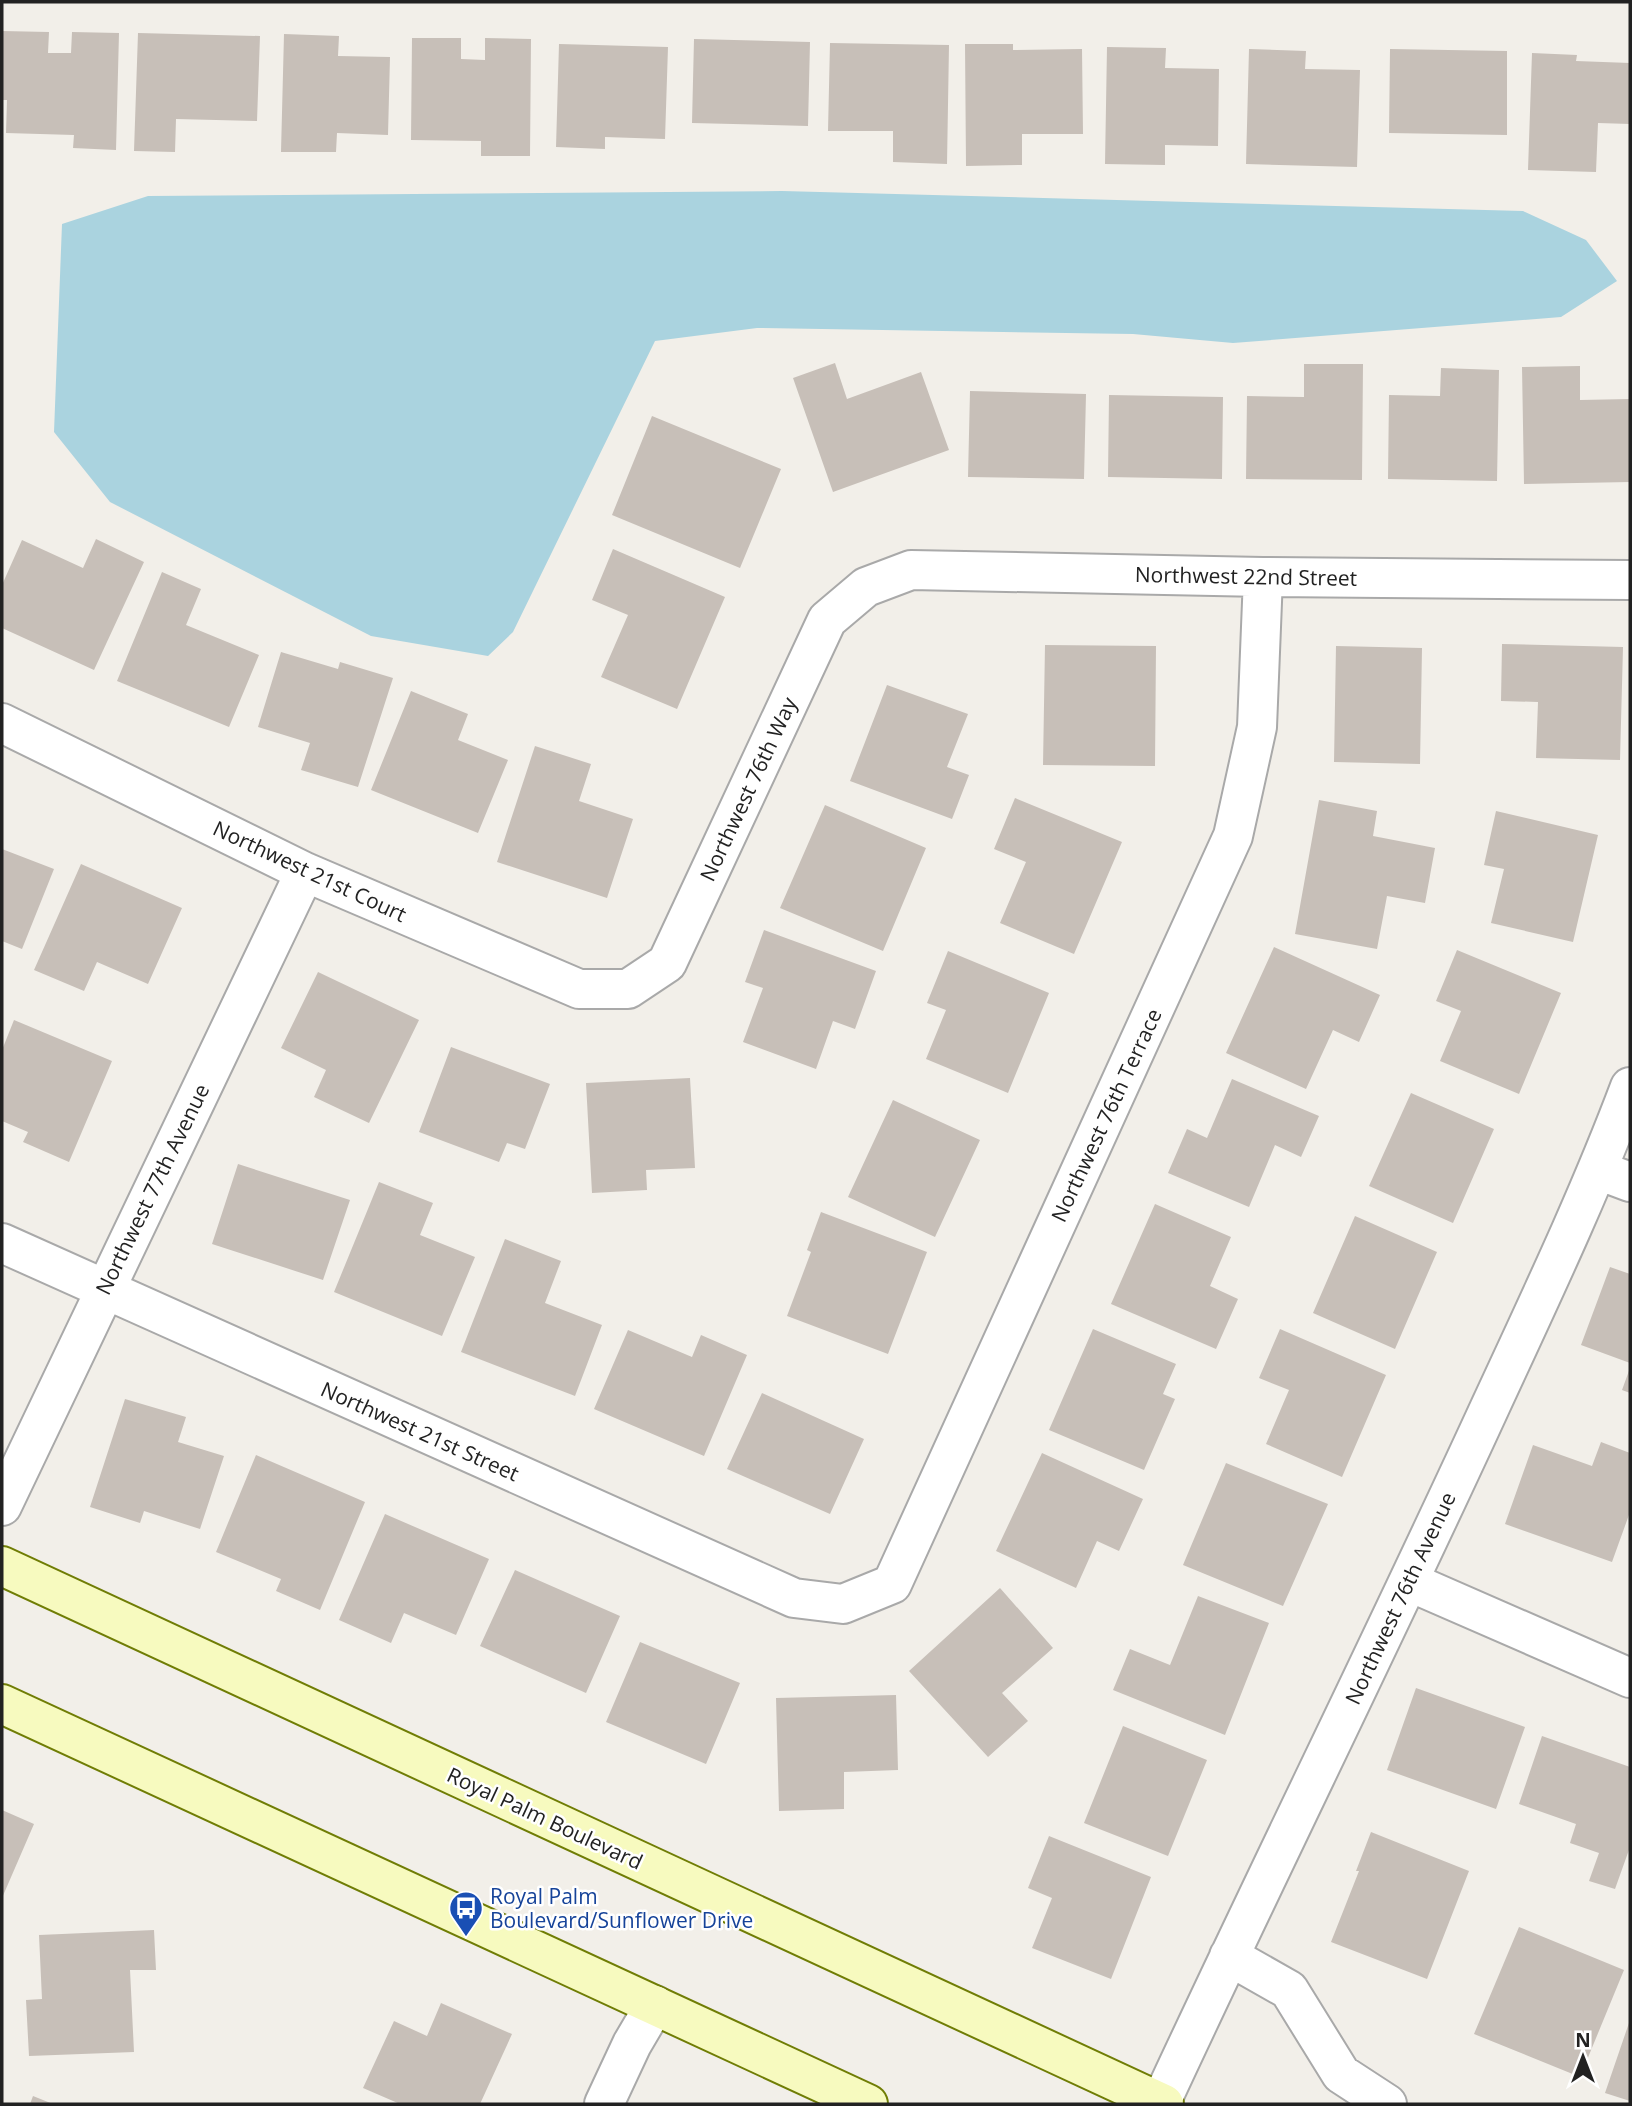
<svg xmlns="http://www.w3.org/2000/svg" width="1632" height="2106" viewBox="0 0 1632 2106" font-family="'Open Sans',sans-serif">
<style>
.water{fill:#aad3df}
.building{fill:#c7bfb8}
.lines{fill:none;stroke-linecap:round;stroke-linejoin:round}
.street-casing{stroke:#a9a9a9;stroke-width:42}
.secondary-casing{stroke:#707d05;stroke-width:42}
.street{stroke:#fff;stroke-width:38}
.secondary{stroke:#f7fabf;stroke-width:38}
.labels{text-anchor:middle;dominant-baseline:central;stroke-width:5;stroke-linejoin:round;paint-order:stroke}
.street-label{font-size:21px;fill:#222;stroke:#fff}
.transit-label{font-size:21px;fill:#164399;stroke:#fff;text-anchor:start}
</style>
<rect width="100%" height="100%" fill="#f2efe9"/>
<!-- water -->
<path class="water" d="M782,191L1523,211L1586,240L1617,281L1561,317L1233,343L1133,334L757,328L655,341L513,632L488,656L371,636L110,502L54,432L62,224L148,196Z"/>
<!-- building -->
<path class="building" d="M2,31L49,32L48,53H71L72,32L119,33L116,150L73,148L74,135L6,133L7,100H2Z
M138,33L260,36L257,121L176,119L175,152L134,151Z
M284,34L339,36L338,56L390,57L388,135L337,133L336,152H281Z
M412,38H461V59L485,60V38L531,39L530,156H481V141L411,140Z
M694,39L810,42L808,126L692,123Z
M830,43L949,45L947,164L893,162V131H828Z
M559,44L668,47L665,139L605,137V149L556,147Z
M965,44H1013V50L1082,49L1083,134H1022V165L966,166Z
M1107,47L1166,48L1165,68L1219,69L1218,146L1165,145V165L1105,164Z
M1249,49L1306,51L1305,69L1360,70L1357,167L1246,164Z
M1390,49L1507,51V135L1389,133Z
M1532,53L1577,55L1576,61L1630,63V124L1598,123L1596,172L1528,170Z
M835,363L847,399L921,372L949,450L833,492L793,378Z
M1304,364H1363L1362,480L1246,479L1247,396L1304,397Z
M1580,366V400L1630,399V482L1524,484L1522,367Z
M1441,368L1499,370L1497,481L1388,479L1389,395L1440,396Z
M970,391L1086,394L1084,479L968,477Z
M1109,395L1223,397L1222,479L1108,477Z
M652,416L781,469L740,568L612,515Z
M96,539L144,562L94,670L2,628V585L22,540L83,568Z
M613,549L725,597L677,709L601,677L628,615L592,600Z
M162,572L201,589L186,625L259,655L229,727L117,681Z
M1502,644L1623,647L1620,760L1536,758L1538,702L1501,701Z
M1045,645L1156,646L1155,766L1043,765Z
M1336,646L1422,648L1420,764L1334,762Z
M281,652L338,669L340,662L393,678L358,787L301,770L310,743L258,727Z
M887,685L968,714L947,767L969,775L952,819L850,781Z
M411,691L468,714L458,740L508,760L478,833L371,790Z
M535,746L591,764L579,801L633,819L607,898L497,862Z
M1015,798L1122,842L1074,954L1000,923L1026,862L994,849Z
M1319,800L1377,811L1373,836L1435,848L1425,903L1387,896L1377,949L1295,934Z
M825,805L926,848L883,951L780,908Z
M1496,811L1598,835L1573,942L1491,923L1504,869L1484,865Z
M2,849L54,869L22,949L2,941Z
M81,864L182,908L148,984L97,962L84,991L34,970Z
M764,930L876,971L855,1029L833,1021L816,1069L743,1042L763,988L745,982Z
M1274,947L1380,995L1359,1042L1333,1030L1306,1089L1226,1053Z
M1457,950L1561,993L1519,1094L1440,1061L1461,1011L1436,1001Z
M948,951L1049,993L1008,1093L926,1059L946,1010L927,1003Z
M318,972L419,1020L369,1123L314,1097L326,1070L281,1048Z
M14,1020L112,1061L69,1162L23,1142L28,1132L2,1121V1050Z
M451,1047L550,1084L525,1149L507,1143L499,1162L419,1132Z
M690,1078L695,1168L646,1170L647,1190L592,1193L586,1083Z
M1232,1079L1319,1116L1301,1157L1275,1145L1249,1207L1168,1173L1187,1129L1207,1138Z
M1411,1093L1494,1129L1453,1223L1369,1186Z
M893,1100L980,1140L935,1237L848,1197Z
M238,1164L350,1200L323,1280L212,1244Z
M379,1182L433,1203L420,1235L475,1257L442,1336L334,1292Z
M1155,1204L1231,1237L1210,1286L1238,1299L1216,1349L1111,1304Z
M821,1212L927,1252L888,1354L787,1316L811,1252L807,1250Z
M1355,1216L1437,1252L1395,1349L1313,1313Z
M505,1239L561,1261L545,1303L602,1325L575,1396L461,1352Z
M1610,1267L1630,1274V1363L1581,1345Z
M1093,1329L1176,1364L1163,1394L1175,1399L1144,1470L1049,1430Z
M1280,1329L1386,1375L1342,1477L1266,1444L1289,1390L1259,1378Z
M628,1330L692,1357L701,1335L747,1355L704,1456L594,1409Z
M1630,1368V1393L1622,1390Z
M762,1393L864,1439L830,1514L727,1469Z
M125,1399L186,1417L178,1442L224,1456L200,1529L144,1511L140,1523L90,1507Z
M1601,1442L1630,1453V1512L1612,1562L1505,1524L1533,1445L1592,1466Z
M1042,1453L1143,1499L1119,1551L1097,1541L1076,1588L996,1551Z
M256,1455L365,1502L320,1610L276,1591L281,1579L216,1552Z
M1226,1463L1328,1504L1283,1606L1183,1565Z
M385,1514L489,1559L456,1635L404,1613L391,1643L339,1620Z
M515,1570L620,1616L586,1693L480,1646Z
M1000,1588L1053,1648L1002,1693L1028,1721L988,1757L909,1671Z
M1198,1596L1269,1623L1225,1735L1113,1690L1130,1649L1170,1665Z
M640,1642L740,1683L706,1764L606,1722Z
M1416,1688L1525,1727L1496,1809L1387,1770Z
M896,1695L898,1770L844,1772V1809L779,1811L776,1698Z
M1123,1726L1207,1760L1168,1856L1084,1823Z
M1542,1736L1630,1767V1847L1615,1889L1589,1881L1599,1853L1570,1843L1576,1824L1519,1804Z
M2,1810L34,1824L2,1898Z
M1371,1832L1469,1871L1427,1979L1331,1942L1359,1871H1356Z
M1049,1836L1151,1877L1111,1979L1032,1948L1052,1898L1028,1888Z
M1519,1927L1624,1970L1580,2077L1474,2034Z
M154,1930L156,1970H130L134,2052L29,2056L26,2000L42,1999L39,1935Z
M441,2003L512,2034L480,2104H400L363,2088L394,2021L427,2036Z
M1630,2020V2101L1605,2093Z
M33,2096L53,2104H30Z"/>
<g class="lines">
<!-- street casing -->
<g class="street-casing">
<path id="street" d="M2,723L305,872L579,989H628L667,963L827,620L866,587L911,570L1263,577L1630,580
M1598,1170L1630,1182
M2,1243L794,1598L843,1604L892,1584L1233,836L1257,727L1263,577
M2,1506L305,872
M1410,1582L1630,1678
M1229,1956L1289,1990L1341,2074L1387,2104
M604,2104L632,2044L655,2005
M1160,2104C1268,1871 1383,1640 1490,1407C1539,1301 1589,1196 1630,1087"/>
</g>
<!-- secondary casing -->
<g class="secondary-casing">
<path id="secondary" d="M2,1566L1164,2104
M2,1704L868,2104"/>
</g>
<!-- street -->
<use href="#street" class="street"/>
<!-- secondary -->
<use href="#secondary" class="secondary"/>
</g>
<!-- icons -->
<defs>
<g id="bus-pin" transform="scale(1.75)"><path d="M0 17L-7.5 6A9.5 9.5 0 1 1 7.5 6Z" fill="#1a4fb4" stroke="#fff"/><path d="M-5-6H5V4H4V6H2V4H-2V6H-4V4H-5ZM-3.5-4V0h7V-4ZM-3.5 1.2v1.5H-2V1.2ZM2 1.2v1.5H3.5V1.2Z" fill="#fff"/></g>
</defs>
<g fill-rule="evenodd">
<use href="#bus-pin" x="466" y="1908"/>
</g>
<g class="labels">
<!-- street labels -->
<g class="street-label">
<text transform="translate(1246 576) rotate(1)">Northwest 22nd Street</text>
<text transform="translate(748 789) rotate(-65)">Northwest 76th Way</text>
<text transform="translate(310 871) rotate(25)">Northwest 21st Court</text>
<text transform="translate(1106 1115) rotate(-65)">Northwest 76th Terrace</text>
<text transform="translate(152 1189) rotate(-64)">Northwest 77th Avenue</text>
<text transform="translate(420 1431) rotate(24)">Northwest 21st Street</text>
<text transform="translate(1400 1598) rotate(-65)">Northwest 76th Avenue</text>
<text transform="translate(545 1818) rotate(25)">Royal Palm Boulevard</text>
</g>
<!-- transit labels -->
<g class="transit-label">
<text x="490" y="1896">Royal Palm<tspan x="490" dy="24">Boulevard/Sunflower Drive</tspan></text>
</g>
</g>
<!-- border -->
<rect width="1632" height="2106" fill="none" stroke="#222222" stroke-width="7"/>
<!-- north arrow -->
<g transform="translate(1583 2057)" stroke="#ffffff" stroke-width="5" paint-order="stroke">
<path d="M0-5L12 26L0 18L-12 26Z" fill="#222222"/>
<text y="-10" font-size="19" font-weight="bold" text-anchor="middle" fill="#222222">N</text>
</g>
</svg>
